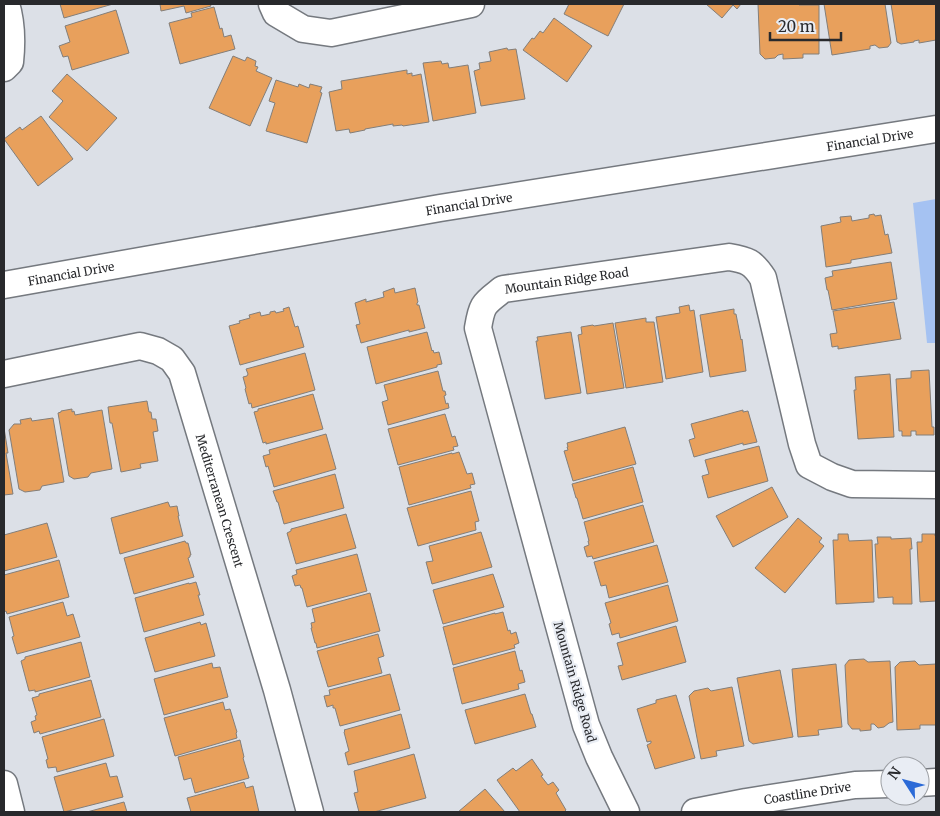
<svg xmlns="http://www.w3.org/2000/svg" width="940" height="816" viewBox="0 0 940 816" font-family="Merriweather,serif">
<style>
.green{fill:#a5c2f2}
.building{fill:#e8a05c;stroke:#837e79}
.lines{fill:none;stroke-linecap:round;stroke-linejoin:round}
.minor-casing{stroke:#75797f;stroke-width:29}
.minor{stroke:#fff;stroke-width:26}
.labels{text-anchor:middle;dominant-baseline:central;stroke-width:4.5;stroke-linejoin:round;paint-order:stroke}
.street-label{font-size:12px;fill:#28292c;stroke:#e9edf4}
</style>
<rect width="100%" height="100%" fill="#dce0e7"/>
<!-- green -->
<path class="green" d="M936,199V343H927L913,203Z"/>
<!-- building -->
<path class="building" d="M60,4H113L64,18Z
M160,4H210L211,6L186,13L184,6L161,11Z
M569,4H624L608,36L564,14Z
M706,4H741L737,9L733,5L722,18Z
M758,4H799V5H819V54H803V58L783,59V54L778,55L775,58L765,59L760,54Z
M824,4H885L891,43L888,47L879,48L875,45L870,46V49L832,55Z
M891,4H936V40L919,43V40L914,41V42L901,44L897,42Z
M214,7L220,29L222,28L224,37L231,35L235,49L180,64L169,23L192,17L191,13Z
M116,10L129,53L72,70L68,56L63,57L59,46L70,42L65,26Z
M554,18L592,46L567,82L523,50L532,38L534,39L540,31L543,33Z
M507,48L508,50L516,49L525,99L481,106L474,71L480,69L479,63L491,61L489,52Z
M233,56L245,61L247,57L256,61L255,66L258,67L256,71L272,78L250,126L209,108Z
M441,61L442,64L448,63L449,68L468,65L476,113L433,121L423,63Z
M407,70V74L412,73V76L421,74L429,122L403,126L402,125L393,126V124L365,129V130L350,133L349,129L336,131L329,92L342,89L341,81Z
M67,74L117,118L87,151L49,117L63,101L52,91Z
M276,80L298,87L299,84L309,88L310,84L322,87L320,92L322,93L307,143L266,131L275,103L269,101Z
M41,116L73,159L38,186L4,139L20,127L22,130Z
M874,214L875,216L881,215L885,235L888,234L892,253L851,260V263L826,267L821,226L841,222L840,217L851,216L852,221L869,218V215Z
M891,262L897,299L832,310L828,290H827L825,278L833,276L832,271Z
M394,288L395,293L415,288L418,302L417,303V305H419L425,328L409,332V330L361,343L356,325L360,324L355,303L366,299V302L384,297L383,292Z
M894,302L901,339L838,349V346L832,347L830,334L837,333L833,311Z
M689,305L690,311L694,310L703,372L666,379L656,317L680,313L679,307Z
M289,307L295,327L298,326L304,347L240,365L229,326L240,323L239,321L250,318L249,315L260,312L261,316L270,314V312L275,311L276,313L284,311L283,309Z
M734,309V314H736L741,340L742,339L746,371L710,377L700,315Z
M646,318V322H654L663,382L626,388L615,323Z
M613,323L624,388L587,394L578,335L582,334L581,327L593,325L594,326Z
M427,332L432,351L433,350L434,353L439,352L442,364L437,365V367L376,384L367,347Z
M571,332L581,393L545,399L536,341H538L537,337Z
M305,353L315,390L252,408L251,403L249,404L245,389L246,388L243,377L247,376L248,374L246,369Z
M929,370L932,427H934V435H916V431H911V436H902V431H899L896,379L911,378V371Z
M438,371L443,391H445L446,395L444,396L446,404L448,403L449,408L388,425L382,402L388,400L384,385Z
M890,374L894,437L858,439L854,390H856L855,377Z
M313,394L323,429L266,444V442L263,443L254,412L258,411V409Z
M147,401L149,412H151L152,419H156L158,431L153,432L158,461L140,464L141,468L121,472L112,423H110L108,407Z
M72,409V412L74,411L75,415L102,410L112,469L91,473L88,477L74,479L69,476L58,413L61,412V411Z
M743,410V412L748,411L757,442L743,445V443L694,457L689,440L695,438L691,424Z
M445,414L452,437L455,436L458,446L453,447L454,450L398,465L388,429Z
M31,418L32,421L53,418L64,482L42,486L40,490L25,492L19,489L9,430L14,424H21L20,420Z
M625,427L636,464L573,481L564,451L568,450L567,447H568L567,443Z
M4,428L8,453H6L13,494L4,495Z
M326,434L336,469L274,487L268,466L266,467L263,456L270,454L269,450Z
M759,446L768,481L708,498L702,476L709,474L705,460Z
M459,452L467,474L472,473L475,484L470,485L471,488L409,505L399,467L452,453V454Z
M633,467L643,502L583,519L577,498H576L572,484Z
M335,474L344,508L284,524L278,502H277L273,491Z
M772,487L788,517L733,547L716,516Z
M471,491L479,521L475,522L476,530L418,546L407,508Z
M168,502L170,507L177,506L179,516H178L183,536L120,554L111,518Z
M643,505L654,542L593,559L592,556L587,557L584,547L589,545L588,541H589L584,522Z
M346,514L356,548L296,564L287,533L291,531V529Z
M798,518L822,538L819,542L824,546L785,593L755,568Z
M47,523L57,557L4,571V535Z
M481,532L492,567L432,584L426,562L433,561L429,546Z
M838,534H848L849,541L872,540L874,602L836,604L833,540H838Z
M922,534H935V536H936V601L920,602L917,542H922Z
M877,537H891V539L911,538L912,549H910L912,604H893V597L878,598L875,544H878Z
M185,541L186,543H188L191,555H190V557L188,558L194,577L134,594L124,558Z
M657,545L668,582L609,598L606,585L601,586L594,562Z
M357,554L367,591L307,607L302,588H301L300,585L295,586L292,576L297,574L296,570Z
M59,560L69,597L7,614L6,611L4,612V575Z
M493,574L504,607L443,624L433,590Z
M196,582L200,595H198L204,615L144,632L135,598L189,583V584Z
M668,585L678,621L620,638L619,633L612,635L609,624L611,623L605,603Z
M370,593L380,631L317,648L316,643H315L311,628H312L311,623L315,622L312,609Z
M63,602L67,616L73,614L80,637L17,654L12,637L14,636L9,617Z
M503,612L508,631L510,630L511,634L516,632L519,643L514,645L515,648L453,665L443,627L495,613V614Z
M200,622L201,625L206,623L215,656L155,672L145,638Z
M676,626L686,662L622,680L618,666L623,665L617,643Z
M378,634L384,656L378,658L382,673L328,687L317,651Z
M81,642L90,677L35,692V690L29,691L21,661L25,659V657Z
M515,651L520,671L522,670L525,682L518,684L519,689L462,704L453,668Z
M864,659L868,662L890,661L893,722L889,723L884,727L878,728L874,724H871V730L860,731V729H852L848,724L845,665L849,660Z
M915,661L919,665L936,664V725H920V729L897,730L895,667L900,662Z
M212,663L213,668L220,667L228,697L164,715L154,679Z
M836,664L842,727L818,730L819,735L798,737L792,669Z
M780,670L793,737L753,744L749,741L737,678Z
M390,674L400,710L340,726L335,708H333V705L327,707L324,696L330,695L329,690Z
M91,680L101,717L40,734L39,731L34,733L31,722L36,720L35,716L37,715L32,698L39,696V694Z
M732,687L744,746L716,751L717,756L701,759L689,696L694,691L708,688L711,691Z
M525,694L531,714H532L536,727L475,744L465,710Z
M676,695L695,758L655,769L647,745L651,743V741L647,742L637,709L656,703V700Z
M223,702L225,710L230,709L237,732L236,733L237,738L175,756L164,718Z
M401,714L410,748L348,765L345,753L349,751L344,732L345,731L344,730Z
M104,719L114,756L57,772L56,767L48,768L46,760L48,759L42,737Z
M240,740L244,757L243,758L249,778L195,793L191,778L184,780L178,757Z
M414,754L426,798L374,812H359L354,793L358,792L354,771Z
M532,759L543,775L541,776L548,785L553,782L559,790L556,793L566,810L564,812H520L497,780L513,768L516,771Z
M106,763L110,777L117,776L123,797L64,812L54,777Z
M244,782L246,788L253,786L259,812H191L187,798Z
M485,789L505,812H458Z
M124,802L127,812H87Z"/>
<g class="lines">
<!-- minor casing -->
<g class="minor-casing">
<g id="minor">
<path d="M272,4L276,13L303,29L331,33L471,4"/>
<path d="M4,68L10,62C12,43 12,23 6,4"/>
<path id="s1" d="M4,285L440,208L936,129"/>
<path id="s2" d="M4,374L140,346L158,351L172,359L182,373L277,690L310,812"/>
<path d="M920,783L936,782"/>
<path d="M4,784L11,812"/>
<path id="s3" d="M626,812L599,757L586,725L478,328C482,303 484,304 503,289L729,257C747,260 753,262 763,278L802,444L809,465L832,477L852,484L936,485"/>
<path id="s4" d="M695,812L746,802L855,785L890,784"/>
</g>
</g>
<!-- minor -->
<use href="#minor" class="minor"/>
</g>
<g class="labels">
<!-- street labels -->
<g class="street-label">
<text stroke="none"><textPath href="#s1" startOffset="878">Financial Drive</textPath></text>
<text stroke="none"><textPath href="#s1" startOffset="472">Financial Drive</textPath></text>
<text stroke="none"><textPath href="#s1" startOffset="68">Financial Drive</textPath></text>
<text stroke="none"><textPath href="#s3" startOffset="620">Mountain Ridge Road</textPath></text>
<text stroke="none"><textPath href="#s2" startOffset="324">Mediterranean Crescent</textPath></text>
<text transform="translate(575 682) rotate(74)">Mountain Ridge Road</text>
<text stroke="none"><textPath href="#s4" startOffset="114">Coastline Drive</textPath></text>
</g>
</g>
<!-- border -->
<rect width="940" height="816" fill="none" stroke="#28292c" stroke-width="10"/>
<!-- north arrow -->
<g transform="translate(905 781) rotate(306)"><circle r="24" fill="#e9edf4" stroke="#9c9fa4"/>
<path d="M0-4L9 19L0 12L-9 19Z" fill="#2b6ad7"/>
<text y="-8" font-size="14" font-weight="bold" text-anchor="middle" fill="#28292c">N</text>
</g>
<!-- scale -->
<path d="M770 32v8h71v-8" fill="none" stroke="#28292c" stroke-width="2.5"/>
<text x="778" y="32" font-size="15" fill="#28292c" stroke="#e9edf4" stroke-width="4" paint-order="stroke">20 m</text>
</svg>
